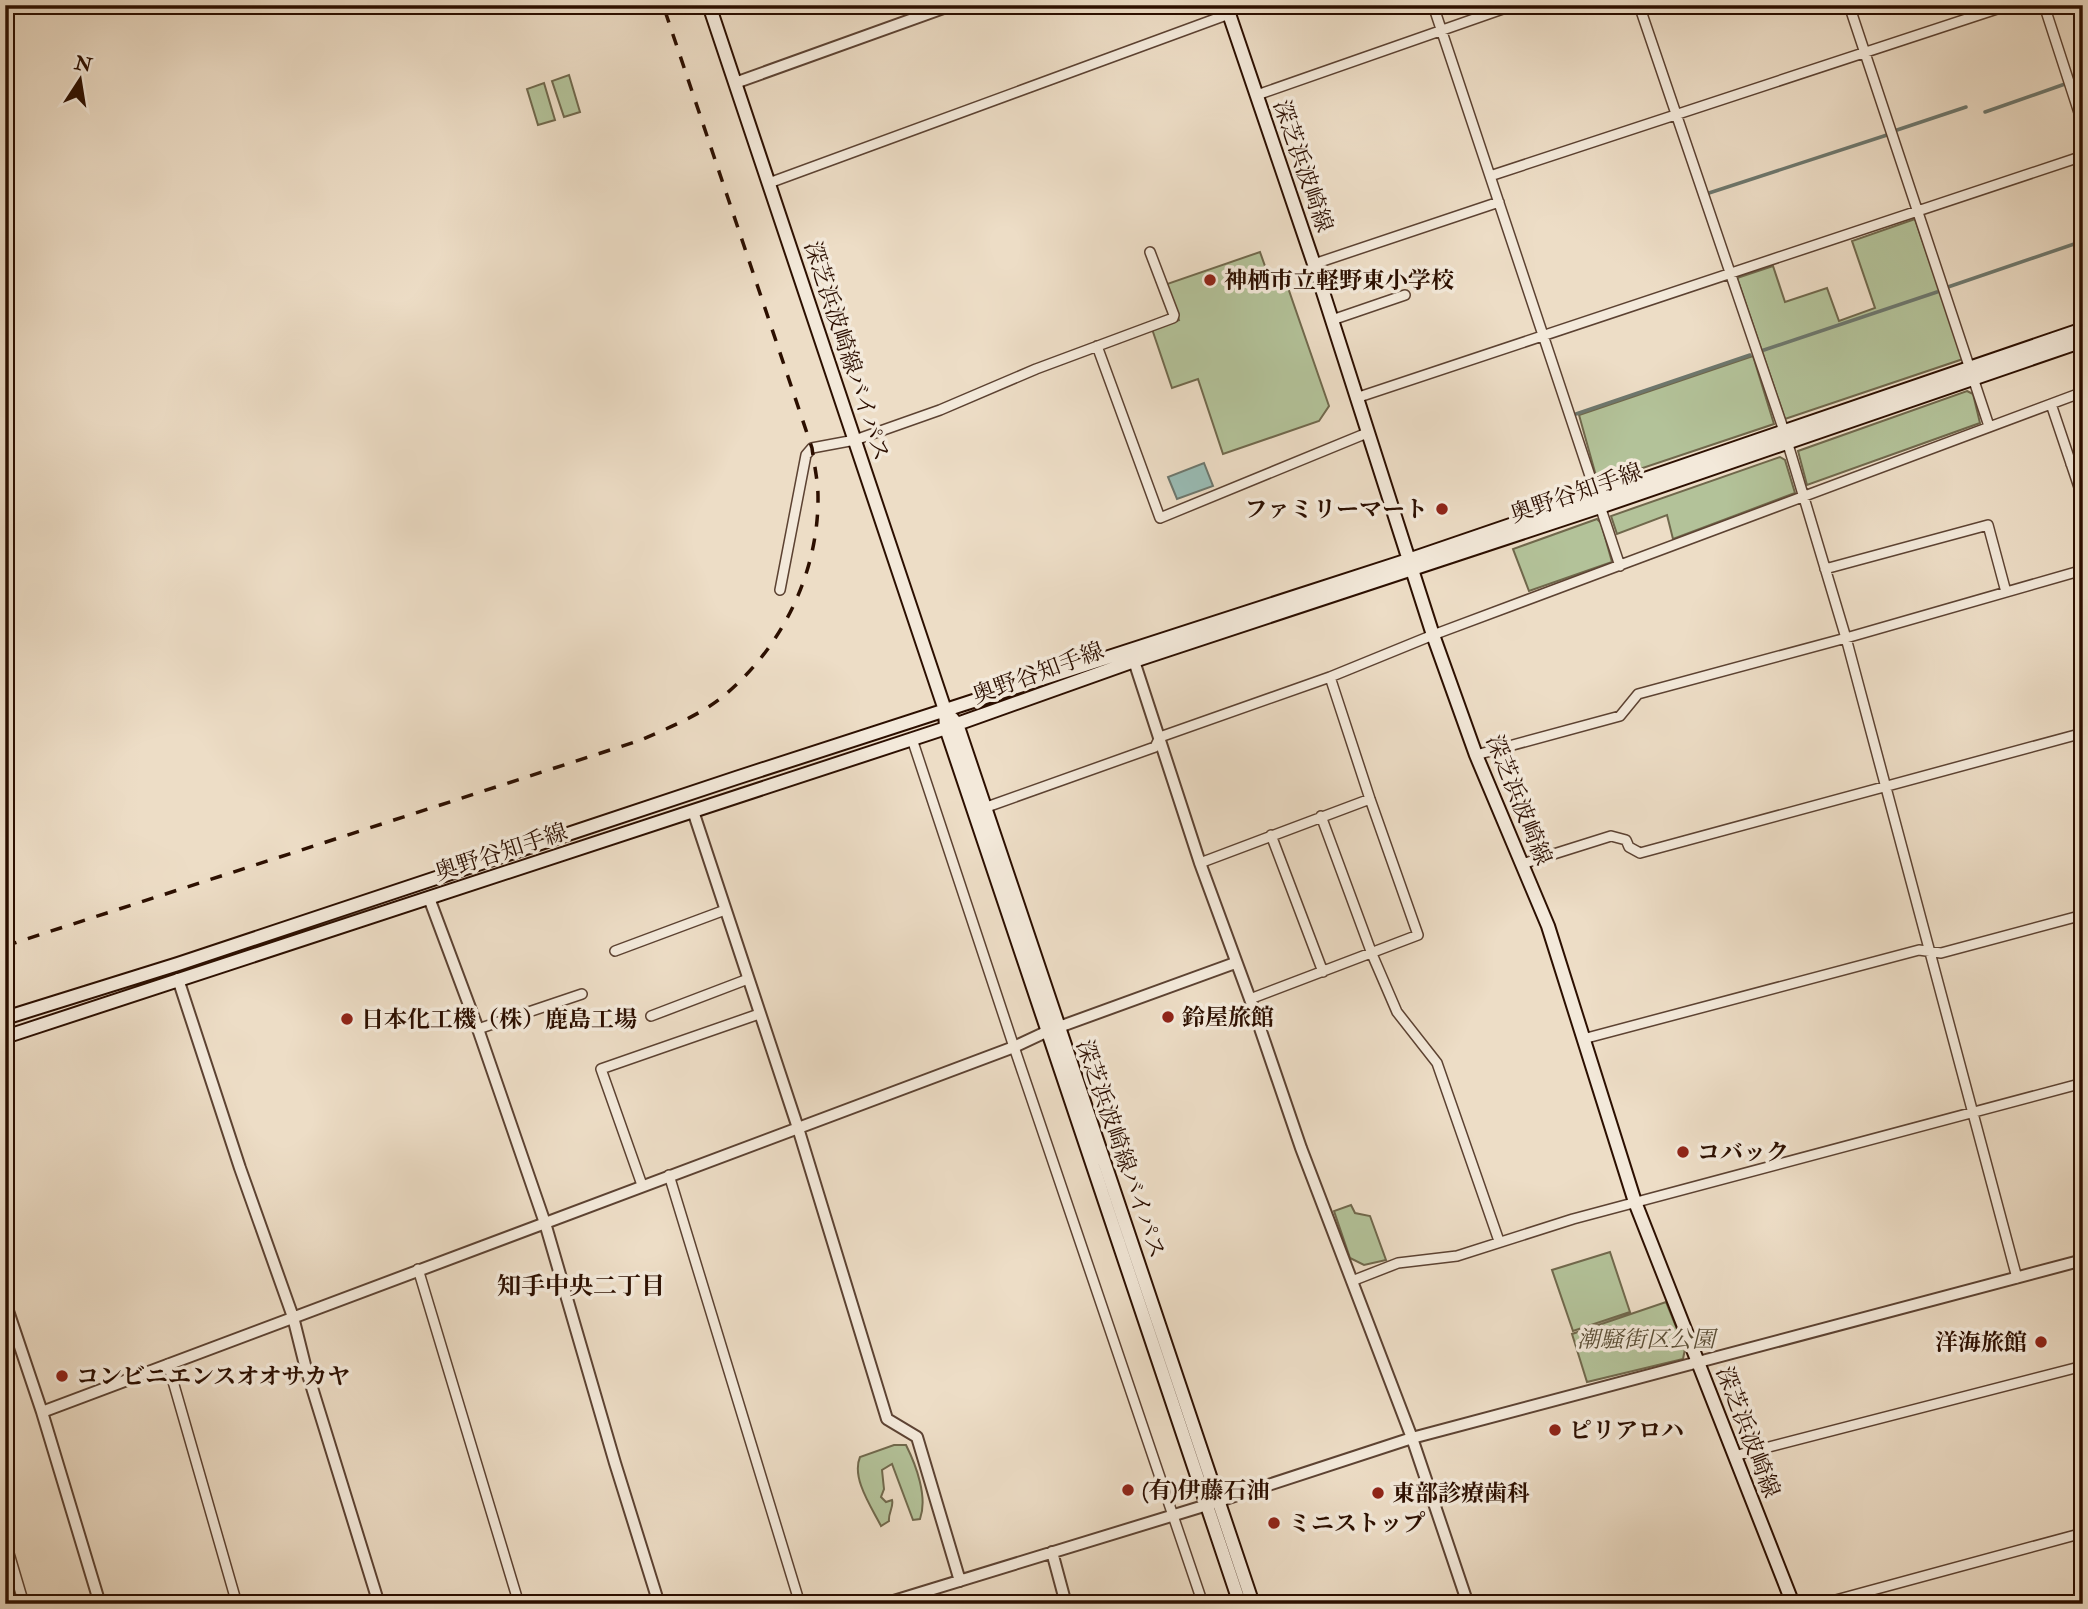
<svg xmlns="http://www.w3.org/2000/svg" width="2088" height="1609" viewBox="0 0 2088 1609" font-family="'IM FELL Double Pica','Noto Serif JP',serif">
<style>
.green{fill:#b3c299;stroke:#70684c;stroke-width:2}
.water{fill:#99bcb5;stroke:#6d776d;stroke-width:2}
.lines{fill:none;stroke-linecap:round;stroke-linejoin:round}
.stream{stroke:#6d776d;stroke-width:3.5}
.minor-casing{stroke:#5c4232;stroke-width:12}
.tertiary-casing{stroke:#5c4232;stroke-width:14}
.secondary-casing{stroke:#2c0f00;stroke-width:16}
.minor{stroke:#f3e9da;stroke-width:9}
.tertiary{stroke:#f3e9da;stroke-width:10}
.secondary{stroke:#f3e9da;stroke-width:12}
.rail{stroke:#2c0f00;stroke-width:3.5;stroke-dasharray:12 12;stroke-linecap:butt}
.poi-dot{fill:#8f2418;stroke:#f3e9da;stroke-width:2.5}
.labels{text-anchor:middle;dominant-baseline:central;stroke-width:7;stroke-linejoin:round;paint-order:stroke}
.street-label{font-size:23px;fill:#2c0f00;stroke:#f3e9da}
.poi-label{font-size:23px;font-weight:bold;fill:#2c0f00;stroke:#f3e9da;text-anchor:start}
.park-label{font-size:23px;font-style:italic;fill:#5b4e36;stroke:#f3e9da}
.neighbourhood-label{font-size:24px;font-weight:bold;fill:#2c0f00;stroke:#f3e9da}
</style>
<rect width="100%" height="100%" fill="#edddc6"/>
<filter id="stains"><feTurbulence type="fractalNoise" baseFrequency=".00286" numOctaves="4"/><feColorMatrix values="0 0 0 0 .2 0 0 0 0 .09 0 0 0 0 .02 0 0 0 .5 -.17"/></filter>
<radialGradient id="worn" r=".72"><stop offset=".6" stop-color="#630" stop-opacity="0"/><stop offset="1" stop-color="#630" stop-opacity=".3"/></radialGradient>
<!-- green -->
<path class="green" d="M569,75L580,112L564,117L552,81Z
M544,83L555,120L538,125L527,89Z
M1915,219L1963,359L1785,419L1737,278L1773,266L1785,302L1827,288L1839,321L1875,308L1852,241Z
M1260,252L1272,286L1286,282L1329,406L1319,421L1223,454L1198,379L1172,388L1152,329L1179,320L1167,284Z
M1753,356L1774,424L1598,483L1579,415Z
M1967,391L1973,394L1980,423L1807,485L1798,451Z
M1780,457L1785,460L1795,493L1673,539L1667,515L1617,534L1611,516Z
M1597,519L1601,523L1612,562L1529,591L1513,549Z
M1351,1205L1355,1213L1370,1216L1386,1260L1364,1265L1350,1258L1334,1211Z
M1610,1252L1630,1312L1573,1331L1552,1270Z
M1666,1302L1685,1349L1683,1359L1587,1382L1572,1334Z
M894,1445H906C916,1465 928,1497 920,1519L913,1520L892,1464L882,1470L884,1489L881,1497L886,1502L892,1500C894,1507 888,1513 889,1521L881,1526C872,1508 851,1478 860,1457Z"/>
<!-- water -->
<path class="water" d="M1204,463L1213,486L1177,499L1168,477Z"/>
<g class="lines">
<!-- stream -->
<path class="stream" d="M1985,112L2065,84
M1897,130L1966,107
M1709,193L1887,135
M1948,287L2083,241
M1761,351L1937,292
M1576,414L1750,355"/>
<!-- minor casing -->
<g class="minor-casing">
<path id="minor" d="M1433,5L1620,566
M1639,5L1784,431L1846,638L2017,1278
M1849,5L1989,426
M2044,5L2083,125
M1257,95L1514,5
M1490,176L2009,5
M769,183L1229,14
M1314,264L1499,202
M1332,320L1405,295
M1097,346L1160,518L1367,433
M1356,398L2083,156
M2051,404L2083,499
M2071,464L2083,460
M1825,569L1988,525L2006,592
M780,590L806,455L812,448L855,440L940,410L1036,369L1173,318L1174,315L1150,252
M912,739L1014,1047L1203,1604
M1476,755L1620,716L1638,694L1846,638L2083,570
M984,808L1155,747L1160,737L1330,677L1433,635L2083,392
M1321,816L1372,954L1397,1012L1437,1063L1499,1241
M1271,835L1323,972
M1200,863L1370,799
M1522,864L1611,836L1626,840L1629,847L1640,853L2083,733
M615,951L725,910
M1250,999L1418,935L1370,799L1330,677
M651,1016L748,979
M478,1029L582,994
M1583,1039L1919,950L1941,953L2083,915
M669,1175L800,1604
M642,1185L601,1069L759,1014
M418,1269L519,1604
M1352,1281L1398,1263L1457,1256L1573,1219L2083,1083
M168,1364L237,1604
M1734,1456L2083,1366
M5,1540L24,1604
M1821,1604L2083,1533"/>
</g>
<!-- tertiary casing -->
<g class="tertiary-casing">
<path id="tertiary" d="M735,83L952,5
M1134,661L1200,863L1250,999L1301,1148L1412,1438L1468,1604
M693,811L798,1128L887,1419L917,1437L960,1581
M429,898L478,1029L545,1223L615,1463L659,1604
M178,979L240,1168L293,1317L305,1365L379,1604
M5,1302L42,1412L100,1604
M42,1412L1014,1047L1048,1031L1235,963
M1052,1552L1066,1604
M884,1604L1207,1505L1412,1438L2083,1260"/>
</g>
<!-- secondary casing -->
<g class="secondary-casing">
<path id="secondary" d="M709,5L945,710L946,728L1240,1604
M1226,5L1314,264L1433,635L1476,755L1548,926L1635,1202L1793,1604
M952,718L957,724L1253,1604
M5,1018L178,964L736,778L1408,560L2083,329
M5,1037L946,728L1134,661L1600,507L2083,341"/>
</g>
<!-- minor -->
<use href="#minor" class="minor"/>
<!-- tertiary -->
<use href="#tertiary" class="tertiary"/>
<!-- secondary -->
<use href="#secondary" class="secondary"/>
<!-- rail -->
<path class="rail" d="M5,946L641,740C668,728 698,716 721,698C781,650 819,573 818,496C818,481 814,464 812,448L663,5"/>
</g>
<!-- markers -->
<g class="poi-dot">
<circle cx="1210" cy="280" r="7"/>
<circle cx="1442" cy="509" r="7"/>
<circle cx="1168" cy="1017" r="7"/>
<circle cx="347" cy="1019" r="7"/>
<circle cx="1683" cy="1152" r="7"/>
<circle cx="2041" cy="1342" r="7"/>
<circle cx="62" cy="1376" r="7"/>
<circle cx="1555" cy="1430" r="7"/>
<circle cx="1128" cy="1490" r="7"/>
<circle cx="1378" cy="1493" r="7"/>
<circle cx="1274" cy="1523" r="7"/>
</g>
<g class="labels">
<!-- street labels -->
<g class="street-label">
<text transform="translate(1303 166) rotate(71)">深芝浜波崎線</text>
<text transform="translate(847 351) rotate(72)">深芝浜波崎線バイパス</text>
<text transform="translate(1576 493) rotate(-19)">奥野谷知手線</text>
<text transform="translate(1038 673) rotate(-20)">奥野谷知手線</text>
<text transform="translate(1519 800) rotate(68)">深芝浜波崎線</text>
<text transform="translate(501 852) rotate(-18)">奥野谷知手線</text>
<text transform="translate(1121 1149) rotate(71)">深芝浜波崎線バイパス</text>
<text transform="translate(1748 1432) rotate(69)">深芝浜波崎線</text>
</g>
<!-- poi labels -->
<g class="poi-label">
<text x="1224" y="280">神栖市立軽野東小学校</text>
<text x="1428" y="509" text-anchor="end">ファミリーマート</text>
<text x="1182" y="1017">鈴屋旅館</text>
<text x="361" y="1019">日本化工機（株）鹿島工場</text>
<text x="1697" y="1152">コバック</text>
<text x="2027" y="1342" text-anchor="end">洋海旅館</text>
<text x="76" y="1376">コンビニエンスオオサカヤ</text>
<text x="1569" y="1430">ピリアロハ</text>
<text x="1142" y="1490">(有)伊藤石油</text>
<text x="1392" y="1493">東部診療歯科</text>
<text x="1288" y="1523">ミニストップ</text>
</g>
<!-- park labels -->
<g class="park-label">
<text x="1646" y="1339">潮騒街区公園</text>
</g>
<!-- neighbourhood labels -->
<g class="neighbourhood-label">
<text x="581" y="1286">知手中央二丁目</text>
</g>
</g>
<!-- margin -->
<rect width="2088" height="1609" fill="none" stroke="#edddc6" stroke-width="28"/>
<rect x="7" y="7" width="2074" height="1595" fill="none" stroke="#2c0f00" stroke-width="3.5"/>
<rect x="14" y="14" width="2060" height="1581" fill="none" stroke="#2c0f00" stroke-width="2"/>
<!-- north arrow -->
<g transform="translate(80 80) rotate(12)" stroke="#f3e9da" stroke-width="5" paint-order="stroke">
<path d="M0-5L12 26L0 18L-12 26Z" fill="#2c0f00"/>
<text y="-10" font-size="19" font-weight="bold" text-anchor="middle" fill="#2c0f00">N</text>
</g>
<rect width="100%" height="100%" filter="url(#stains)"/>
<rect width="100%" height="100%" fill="url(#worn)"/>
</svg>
